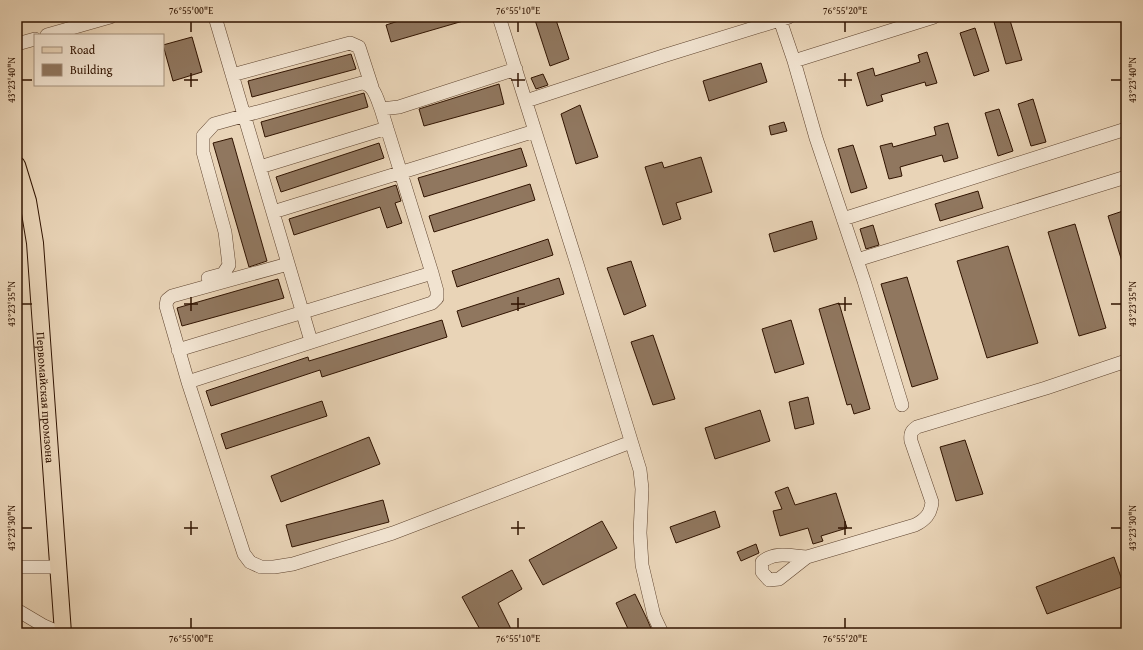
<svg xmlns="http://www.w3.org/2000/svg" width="1143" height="650" viewBox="0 0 1143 650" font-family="'Gentium Book Plus',serif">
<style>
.building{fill:#90775f;stroke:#301300}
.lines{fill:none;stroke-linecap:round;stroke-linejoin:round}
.minor-casing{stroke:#5e432e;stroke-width:14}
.major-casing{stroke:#301300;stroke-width:18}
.minor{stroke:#f1e3d0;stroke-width:13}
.major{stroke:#e9d4b7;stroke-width:16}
.ticks{fill:none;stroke:#301300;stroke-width:1.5}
.labels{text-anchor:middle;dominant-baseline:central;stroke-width:3;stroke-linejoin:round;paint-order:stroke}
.street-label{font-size:12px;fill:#301300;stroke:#f1e3d0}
.neatline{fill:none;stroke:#301300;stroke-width:1.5}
.ticks-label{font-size:10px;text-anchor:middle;fill:#301300}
</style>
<rect width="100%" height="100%" fill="#e9d4b7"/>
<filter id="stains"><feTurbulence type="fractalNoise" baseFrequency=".005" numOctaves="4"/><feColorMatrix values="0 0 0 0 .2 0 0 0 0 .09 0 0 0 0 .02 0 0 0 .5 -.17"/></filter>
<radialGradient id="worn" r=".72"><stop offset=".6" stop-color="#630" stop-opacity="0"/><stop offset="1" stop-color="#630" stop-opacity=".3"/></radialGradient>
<!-- building -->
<path class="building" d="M411,17H469L470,19L391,42L386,25Z
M534,17H555L569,59L550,66Z
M1009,17L1022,60L1006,64L994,22Z
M975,28L989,71L974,76L960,33Z
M192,37L202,72L173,81L163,45Z
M927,52L937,83L926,86L925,82L881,95L883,101L867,106L857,73L873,68L875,76L920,62L918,55Z
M351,54L356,69L252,97L248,81Z
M761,63L767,82L709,101L703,81Z
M543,74L548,85L536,89L531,78Z
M499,84L504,104L424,126L419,109Z
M364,93L368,107L265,137L261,122Z
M1033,99L1046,142L1031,146L1018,104Z
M580,105L598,157L576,164L561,114Z
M999,109L1013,151L998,156L985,113Z
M784,122L787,131L771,135L769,126Z
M948,123L958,158L944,162L942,155L900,167L902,176L889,179L880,146L892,143L893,147L936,135L934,127Z
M232,138L267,261L249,267L213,143Z
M379,143L384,158L281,192L276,177Z
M853,145L867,188L851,193L838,149Z
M521,148L527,166L424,197L418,178Z
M701,157L712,192L676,203L681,219L663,225L645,167L662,162L664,168Z
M530,184L535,200L434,232L429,216Z
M396,185L401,201L395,203L402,223L387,228L380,207L294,235L289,219Z
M978,191L983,208L940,221L935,204Z
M1126,210V268H1124L1108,216Z
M812,221L817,239L774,252L769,234Z
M1075,224L1106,328L1079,336L1048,232Z
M873,225L879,245L866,249L860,229Z
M548,239L553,255L457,287L452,271Z
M1008,246L1038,343L987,358L957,261Z
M631,261L646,306L624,315L607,268Z
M907,277L938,379L912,387L881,284Z
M559,278L564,294L462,327L457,311Z
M278,279L284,298L182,326L177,308Z
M839,303L870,409L854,414L851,404L847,405L819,309Z
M442,320L447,337L322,377L320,370L211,406L206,391L308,357L309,361Z
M791,320L804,364L775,373L762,329Z
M653,335L675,399L653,405L631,342Z
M808,397L814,424L795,429L789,402Z
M322,401L327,416L226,449L221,434Z
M760,410L770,441L715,459L705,428Z
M369,437L380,464L281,502L271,476Z
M965,440L983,494L956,501L940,447Z
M788,487L795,505L836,493L847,528L821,536L823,541L813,544L808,528L780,536L773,511L782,509L775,492Z
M383,500L389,522L292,547L286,525Z
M715,511L720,527L676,543L670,527Z
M602,521L617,548L543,585L529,560Z
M756,544L759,553L741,561L737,552Z
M1114,557L1124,586L1047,614L1036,587Z
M512,570L522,589L498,603L513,633H482L462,597Z
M635,594L647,619L653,633H630L616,603Z"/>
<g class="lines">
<!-- minor casing -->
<g class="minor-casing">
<path id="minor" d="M215,17L311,341
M499,17L577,264L640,470L642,489L640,533L642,565L654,616L662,633
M779,17L794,61L816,138L864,281L902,405
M47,35L110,17
M17,44L35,39
M794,61L934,17
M232,75L350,43L359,47L372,87
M526,101L663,56L789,17
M260,167L387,128
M273,212L535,131
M843,219L1126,129
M857,260L1126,177
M288,264L172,296L167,300L166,306L188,382L244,554L250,562L261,567H274L293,564L393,533L631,442
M208,278L223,274L229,265L225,232L203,152V136L214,124L362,83C374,84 377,99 381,109L399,107L516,69
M178,350L432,273
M188,382L432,303L437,298V291L432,273L381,109
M807,557C792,556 774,551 762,562V572L769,580L779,579L807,557L915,525C925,520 931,514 932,502L911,441C910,434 911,431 917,427L1046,388L1126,361
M17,567H58
M17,610L44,626L60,633"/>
</g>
<!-- major casing -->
<g class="major-casing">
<g id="major">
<path id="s1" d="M17,165L28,201L35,243L63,633"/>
</g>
</g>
<!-- minor -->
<use href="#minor" class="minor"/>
<!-- major -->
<use href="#major" class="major"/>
</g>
<!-- ticks -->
<path class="ticks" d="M191,22V32M518,22V32M845,22V32M191,73V87M518,73V87M845,73V87M22,80H32M184,80H198M511,80H525M838,80H852M1111,80H1121M191,297V311M518,297V311M845,297V311M22,304H32M184,304H198M511,304H525M838,304H852M1111,304H1121M191,521V535M518,521V535M845,521V535M22,528H32M184,528H198M511,528H525M838,528H852M1111,528H1121M191,618V628M518,618V628M845,618V628"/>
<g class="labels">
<!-- street labels -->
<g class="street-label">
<text stroke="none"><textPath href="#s1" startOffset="235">Первомайская промзона</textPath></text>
</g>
</g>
<!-- margin -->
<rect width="1143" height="650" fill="none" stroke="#e9d4b7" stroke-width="44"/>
<!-- legend -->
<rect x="34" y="34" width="130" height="52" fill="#f1e3d0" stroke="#a4907d"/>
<rect x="42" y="47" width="20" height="6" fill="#e9d4b7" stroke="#a4907d"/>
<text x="70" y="54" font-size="12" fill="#301300">Road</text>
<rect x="42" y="64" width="20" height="12" fill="#90775f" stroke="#a4907d"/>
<text x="70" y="74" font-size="12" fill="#301300">Building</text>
<rect x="22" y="22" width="1099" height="606" class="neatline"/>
<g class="ticks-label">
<text x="191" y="14">76°55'00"E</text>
<text x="518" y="14">76°55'10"E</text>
<text x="845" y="14">76°55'20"E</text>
<text transform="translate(11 80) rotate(-90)" y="4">43°23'40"N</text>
<text transform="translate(1132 80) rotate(-90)" y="4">43°23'40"N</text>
<text transform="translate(11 304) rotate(-90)" y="4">43°23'35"N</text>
<text transform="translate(1132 304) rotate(-90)" y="4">43°23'35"N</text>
<text transform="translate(11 528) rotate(-90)" y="4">43°23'30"N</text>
<text transform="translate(1132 528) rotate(-90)" y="4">43°23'30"N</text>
<text x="191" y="642">76°55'00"E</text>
<text x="518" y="642">76°55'10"E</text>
<text x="845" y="642">76°55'20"E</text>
</g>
<rect width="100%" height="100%" filter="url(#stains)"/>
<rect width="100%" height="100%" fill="url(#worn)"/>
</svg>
